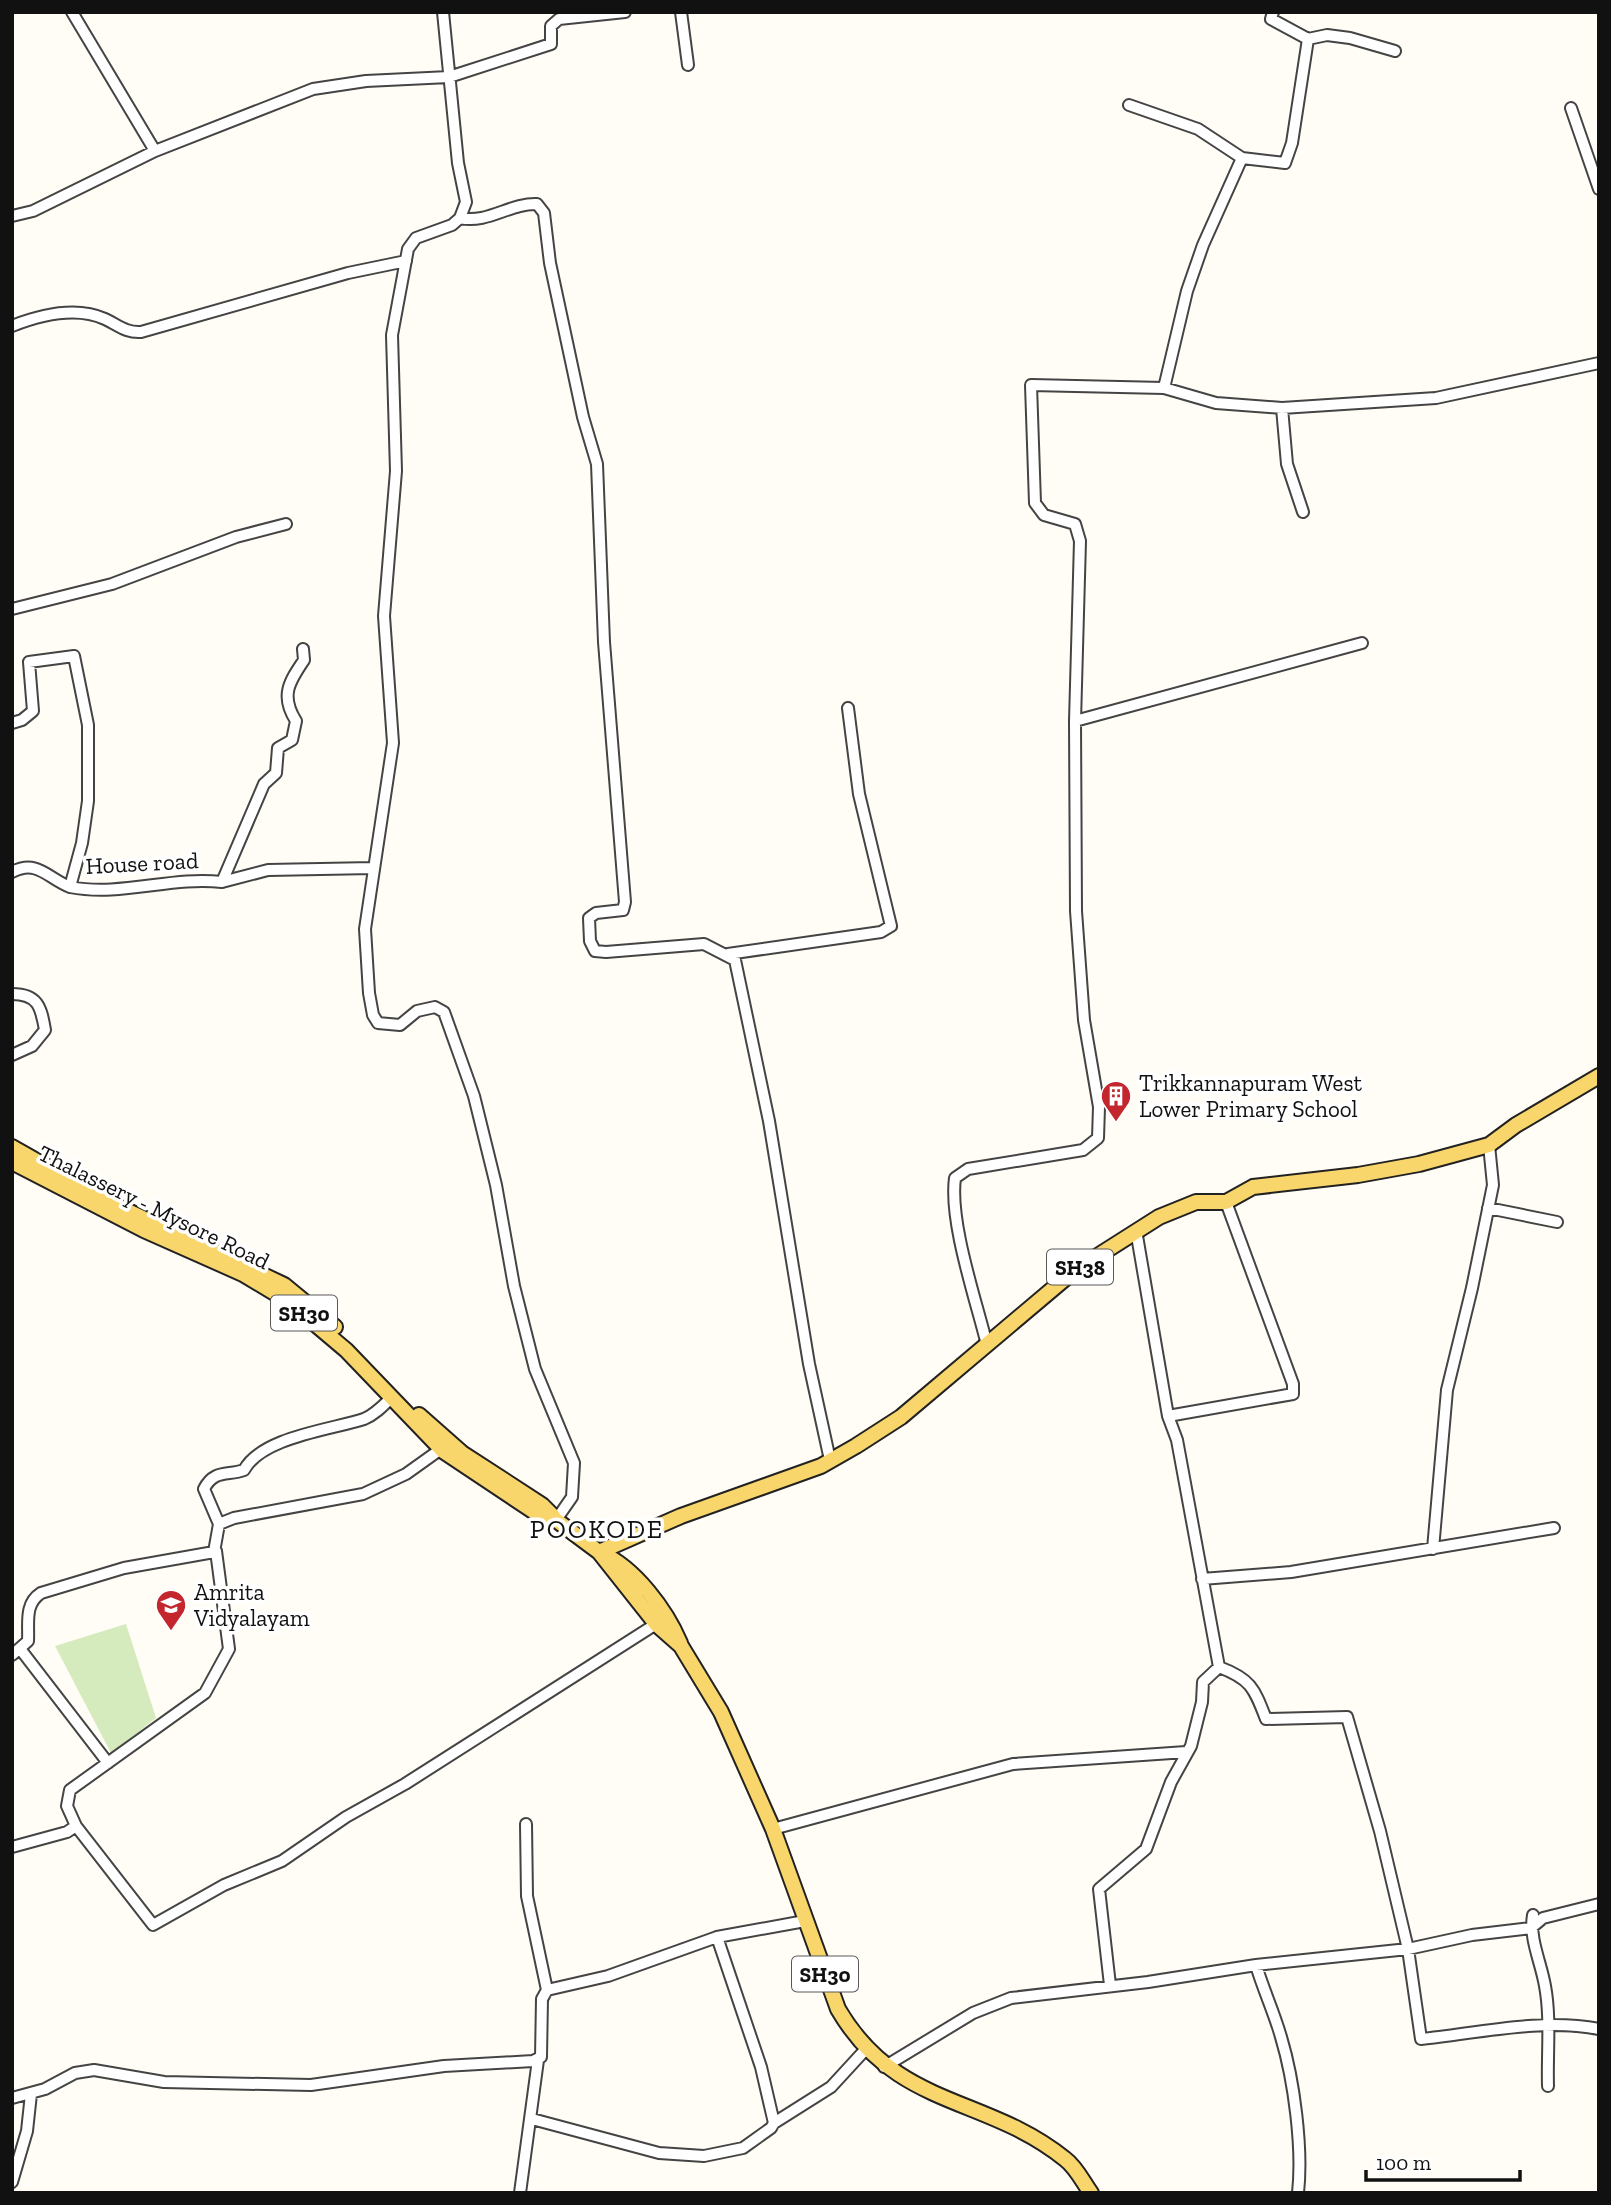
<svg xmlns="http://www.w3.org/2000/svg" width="1611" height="2205" viewBox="0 0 1611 2205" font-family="'Zilla Slab',serif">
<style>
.green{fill:#d5ebbd}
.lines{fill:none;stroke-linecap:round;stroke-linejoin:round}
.minor-casing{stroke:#444;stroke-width:14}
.major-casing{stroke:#222;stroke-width:18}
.minor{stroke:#fff;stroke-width:10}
.major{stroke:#f9d66b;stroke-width:14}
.labels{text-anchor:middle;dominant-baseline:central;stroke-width:7;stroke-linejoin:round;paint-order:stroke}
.shield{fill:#fff;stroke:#585858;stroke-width:2}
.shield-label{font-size:21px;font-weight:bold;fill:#111}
.street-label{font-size:23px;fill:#111;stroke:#fff}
.poi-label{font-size:23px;fill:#111;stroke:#fff;text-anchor:start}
.quarter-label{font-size:26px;letter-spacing:2px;fill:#111;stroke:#fff}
</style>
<rect width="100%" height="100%" fill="#fffdf5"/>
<!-- green -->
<path class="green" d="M126,1624L156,1718L111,1753L55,1646Z"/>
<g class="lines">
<!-- minor casing -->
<g class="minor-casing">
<path id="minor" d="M72,12L155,151
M443,12L458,163L466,202L460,218L452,225L416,238L408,249L392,335L396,471L384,616L393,743L365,929L369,993L373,1015L378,1023L400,1025L417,1011L435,1007L444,1012L474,1096L496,1185L514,1286L535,1369L574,1463L572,1497L556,1520
M681,12L688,65
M1273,12L1271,19L1308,39L1327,35L1350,38L1395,51
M1129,105L1198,129L1242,158L1285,163L1292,143L1308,39
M1571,108L1599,189
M12,216L33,211L155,151L313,89L366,81L449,77L551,44V26L559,19L625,12
M460,218C488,224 510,203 537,204L544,213L550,263L583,417L597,464L604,642L625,902L623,910L596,913L589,918L590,941L595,951L606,952L704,944L735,960L769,1121L809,1364L830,1460
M12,326C40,315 76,306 105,319C118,325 126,333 141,332L348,273L406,261
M1164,388L1187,291L1203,245L1242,158
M1282,408L1287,464L1303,512
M12,609L112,584L236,537L286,524
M1075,721L1362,643
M12,723L22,720L33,711L29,662L74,656L88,725V801L82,843L70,887C122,897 171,876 222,882L264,784L276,773L278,748L292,740L296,721C280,696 289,682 304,660L303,649
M12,872C38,859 47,878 70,887
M222,882L268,870L373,868
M728,954L881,932L891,926L859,794L848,708
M12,994C38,994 41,1007 45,1030L32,1046L12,1055
M1488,1208L1557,1222
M1136,1230L1168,1416L1177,1440L1219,1667C1251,1679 1254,1688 1266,1719L1347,1717L1380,1831L1408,1949L1421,2039C1479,2033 1541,2018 1599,2029
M987,1345C976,1300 949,1222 955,1178L968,1169L1083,1150L1098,1138L1099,1107L1084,1020L1076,911L1075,721L1080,541L1075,524L1044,515L1035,503L1031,385L1164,388L1216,403L1282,408L1436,398L1599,363
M1168,1416L1293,1394V1384L1226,1202
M219,1524L204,1489C214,1469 228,1476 244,1470C262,1437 330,1430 364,1419C374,1415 382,1407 390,1399
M1433,1549L1447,1390L1472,1288L1493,1185L1489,1145
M216,1551L229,1649L205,1693L70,1790L67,1806L76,1826L153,1925L224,1885L282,1861L346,1817L405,1784L656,1624
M1202,1579L1291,1572L1554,1528
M21,1650L108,1763
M12,1655L28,1641C29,1623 24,1604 41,1593L124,1568L214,1552L219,1524L234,1518L363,1494L406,1474L441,1449
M526,1824L527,1896L547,1990
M773,1829L1013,1764L1186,1752
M12,1847L67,1832L76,1826
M1533,1915C1529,1939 1541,1962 1545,1986C1551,2018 1547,2053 1548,2086
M717,1937L761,2067L774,2123
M1256,1965C1263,1989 1274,2012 1281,2037C1294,2080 1303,2148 1298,2193
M1110,1985L1099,1889L1146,1849L1171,1782L1191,1746L1202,1702L1203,1682L1219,1667
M884,2067L973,2013L1011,1998L1148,1982L1256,1965L1408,1949L1472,1935L1531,1928L1543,1918L1599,1904
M12,2098L45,2089L75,2073L94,2070L164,2082L311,2085L444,2066L533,2061L541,2057L542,1999L547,1990L608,1976L717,1937L805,1921
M532,2119L659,2153L704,2156L743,2148L771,2128L774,2123L831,2087L865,2050
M12,2182L27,2131L31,2094
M520,2193L538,2060"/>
</g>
<!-- major casing -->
<g class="major-casing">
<path id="major" d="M12,1147L111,1203L284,1285L335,1327
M12,1162L144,1230L243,1274L288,1301L346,1350L443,1451L536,1513L556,1520L599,1552L656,1624L681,1646L721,1712L773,1829L838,2009C896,2109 986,2095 1065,2159C1076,2167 1083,2182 1091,2193
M419,1415L462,1453L542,1505L553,1516
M599,1552L681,1516L821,1466L856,1446L901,1417L1074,1271L1159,1217L1196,1202H1226L1253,1187L1358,1175L1419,1164L1489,1145L1516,1125L1599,1076
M601,1553C635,1568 666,1610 680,1643"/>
</g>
<!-- minor -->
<use href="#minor" class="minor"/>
<!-- major -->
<use href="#major" class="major"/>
</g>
<!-- icons -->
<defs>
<g id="building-pin" transform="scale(1.575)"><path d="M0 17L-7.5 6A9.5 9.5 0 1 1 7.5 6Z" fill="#c4262e" stroke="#fff"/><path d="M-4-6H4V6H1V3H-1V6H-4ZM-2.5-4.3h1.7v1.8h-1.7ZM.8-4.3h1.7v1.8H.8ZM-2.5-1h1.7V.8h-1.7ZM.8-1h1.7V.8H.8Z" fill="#fff"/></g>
<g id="school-pin" transform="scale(1.575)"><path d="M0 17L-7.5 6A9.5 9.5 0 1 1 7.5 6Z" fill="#c4262e" stroke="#fff"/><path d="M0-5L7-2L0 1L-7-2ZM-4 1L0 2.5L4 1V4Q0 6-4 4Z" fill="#fff"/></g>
</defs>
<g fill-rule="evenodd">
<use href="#building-pin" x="1116" y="1096"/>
<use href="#school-pin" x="171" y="1605"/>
</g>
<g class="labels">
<!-- shield labels -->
<g class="shield">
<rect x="1047" y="1249.5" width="66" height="35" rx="5"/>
<rect x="271" y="1295.5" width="66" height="35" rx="5"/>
<rect x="792" y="1956.5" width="66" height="35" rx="5"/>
</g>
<g class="shield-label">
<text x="1080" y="1267">SH38</text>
<text x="304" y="1313">SH30</text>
<text x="825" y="1974">SH30</text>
</g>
<!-- street labels -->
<g class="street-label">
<text transform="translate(142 863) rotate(-3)">House road</text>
<text transform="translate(154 1207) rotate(26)">Thalassery - Mysore Road</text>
</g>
<!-- poi labels -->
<g class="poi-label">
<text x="1139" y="1083">Trikkannapuram West<tspan x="1139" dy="26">Lower Primary School</tspan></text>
<text x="194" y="1592">Amrita<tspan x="194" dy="26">Vidyalayam</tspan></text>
</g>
<!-- quarter labels -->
<g class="quarter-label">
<text x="597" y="1529">POOKODE</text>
</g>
</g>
<!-- border -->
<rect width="1611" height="2205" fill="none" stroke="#111111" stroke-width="28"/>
<!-- scale -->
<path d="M1366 2170v10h154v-10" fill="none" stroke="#111111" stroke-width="3.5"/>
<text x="1376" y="2170" font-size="21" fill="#111111" stroke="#ffffff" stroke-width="5" paint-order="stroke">100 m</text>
</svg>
